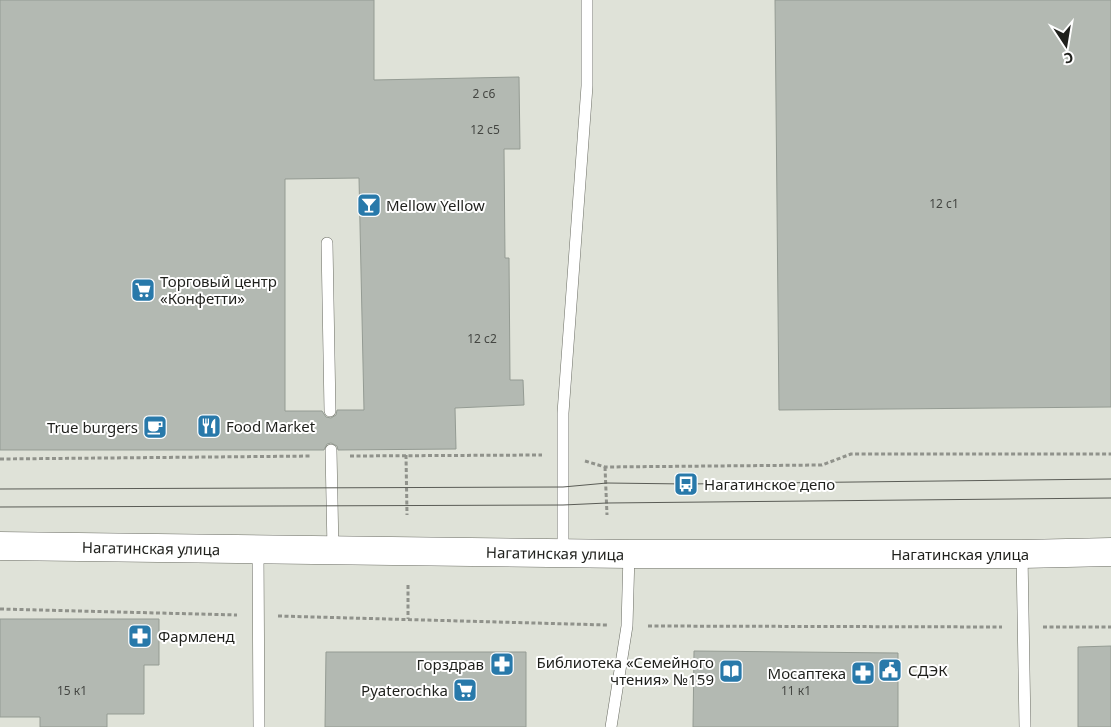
<svg xmlns="http://www.w3.org/2000/svg" width="1111" height="727" viewBox="0 0 1111 727" font-family="'Noto Sans',sans-serif">
<style>
.building{fill:#b3b9b2;stroke:#949b93;fill-rule:evenodd}
.lines{fill:none;stroke-linecap:round;stroke-linejoin:round}
.service-casing{stroke:#6b6d64;stroke-width:12}
.tertiary-casing{stroke:#6b6d64;stroke-width:29}
.path{stroke:#90928b;stroke-width:3;stroke-dasharray:4 2.5;stroke-linecap:butt}
.service{stroke:#fff;stroke-width:11}
.tertiary{stroke:#fff;stroke-width:28}
.tram{stroke:#5a5c56;stroke-width:1}
.labels{text-anchor:middle;dominant-baseline:central;stroke-width:4;stroke-linejoin:round;paint-order:stroke}
.number-label{font-size:12px;fill:#444642}
.poi-label{font-size:15px;fill:#1f201c;stroke:#fff;text-anchor:start}
.street-label{font-size:15px;fill:#1f201c;stroke:#fff}
</style>
<rect width="100%" height="100%" fill="#dfe2d8"/>
<!-- building -->
<path class="building" d="M0,0H374V80L519,77L520,149H504L505,258H509L510,380H523L524,405L455,408L456,449L338,450L337,446L331,443L327,444L324,450H0ZM359,178L364,410H337L336,415L331,418L326,417L322,411H285V179Z
M775,0H1111V407L779,410Z
M0,619H159V665H144V714H107V727H40V717H0Z
M1111,646V727H1078V647Z
M694,651L898,653V727H693Z
M326,652H526V727H325Z"/>
<g class="lines">
<!-- service casing -->
<g class="service-casing">
<path id="service" d="M327,243L330,411
M331,450L333,550
M258,549L259,727
M563,553V413L587,86V0
M1022,554L1025,727
M611,727L627,626L629,554"/>
</g>
<!-- tertiary casing -->
<g class="tertiary-casing">
<path id="tertiary" d="M0,546L629,554H1022L1111,552"/>
</g>
<!-- path -->
<path class="path" d="M406,455L407,515
M350,456L542,455
M0,459L312,456
M585,461L605,467L822,465L851,454H1111
M605,467L607,515
M408,585V619
M0,609L237,615
M278,616L607,625
M648,626L1002,627
M1043,627H1111"/>
<!-- service -->
<use href="#service" class="service"/>
<!-- tertiary -->
<use href="#tertiary" class="tertiary"/>
<!-- tram -->
<path class="tram" d="M0,489L563,487L607,483L686,484L1111,479
M0,507L563,505L607,503L1111,498"/>
</g>
<!-- icons -->
<defs>
<g id="bar-square" transform="scale(1.25)"><rect x="-9" y="-9" width="18" height="18" rx="4" fill="#2879aa" stroke="#fff"/><path d="M-6-5H6L.8 .8V4.5H3.5V6h-7V4.5H-.8V.8Z" fill="#fff"/></g>
<g id="supermarket-square" transform="scale(1.25)"><rect x="-9" y="-9" width="18" height="18" rx="4" fill="#2879aa" stroke="#fff"/><path d="M-6-5.5h2.5l.6 2H6L4.5 2H-2.5L-4.4-4H-6ZM-1.5 3.2a1.3 1.3 0 1 0 .1 0ZM3 3.2a1.3 1.3 0 1 0 .1 0Z" fill="#fff"/></g>
<g id="restaurant-square" transform="scale(1.25)"><rect x="-9" y="-9" width="18" height="18" rx="4" fill="#2879aa" stroke="#fff"/><path d="M-5-6h1v4h1v-4h1v4h1v-4h1v5L-1.5 .5V6h-2V.5L-5-1ZM5-6V6H3V1.5H1.5Q1.5-4 5-6Z" fill="#fff"/></g>
<g id="cafe-square" transform="scale(1.25)"><rect x="-9" y="-9" width="18" height="18" rx="4" fill="#2879aa" stroke="#fff"/><path d="M-5.5-4.5H6V0H3Q3 3.5 0 3.5H-2.5Q-5.5 3.5-5.5 0ZM3-3.2v2h1.7v-2ZM-6 4.5H4V6H-6Z" fill="#fff"/></g>
<g id="bus-square" transform="scale(1.25)"><rect x="-9" y="-9" width="18" height="18" rx="4" fill="#2879aa" stroke="#fff"/><path d="M-5-6H5V4H4V6H2V4H-2V6H-4V4H-5ZM-3.5-4V0h7V-4ZM-3.5 1.2v1.5H-2V1.2ZM2 1.2v1.5H3.5V1.2Z" fill="#fff"/></g>
<g id="pharmacy-square" transform="scale(1.25)"><rect x="-9" y="-9" width="18" height="18" rx="4" fill="#2879aa" stroke="#fff"/><path d="M-2-6h4v4h4v4h-4v4h-4v-4h-4v-4h4Z" fill="#fff"/></g>
<g id="civic-square" transform="scale(1.25)"><rect x="-9" y="-9" width="18" height="18" rx="4" fill="#2879aa" stroke="#fff"/><path d="M-.6-6.5H3V-4.5H.6V-3L4-1V1h2V6H-6V1h2V-1L-.6-3ZM-1.2 2.5V6h2.4V2.5Z" fill="#fff"/></g>
<g id="library-square" transform="scale(1.25)"><rect x="-9" y="-9" width="18" height="18" rx="4" fill="#2879aa" stroke="#fff"/><path d="M-6-4Q-3-5.5-.7-3.5V5Q-3 3-6 4ZM6-4Q3-5.5 .7-3.5V5Q3 3 6 4Z" fill="#fff"/></g>
</defs>
<g fill-rule="evenodd">
<use href="#bar-square" x="369" y="205"/>
<use href="#supermarket-square" x="143" y="290"/>
<use href="#restaurant-square" x="209" y="426"/>
<use href="#cafe-square" x="155" y="427"/>
<use href="#bus-square" x="686" y="484"/>
<use href="#pharmacy-square" x="140" y="636"/>
<use href="#pharmacy-square" x="502" y="664"/>
<use href="#civic-square" x="890" y="670"/>
<use href="#library-square" x="731" y="671"/>
<use href="#pharmacy-square" x="863" y="673"/>
<use href="#supermarket-square" x="465" y="690"/>
</g>
<g class="labels">
<!-- number labels -->
<g class="number-label">
<text x="484" y="93">2 с6</text>
<text x="485" y="129">12 с5</text>
<text x="944" y="203">12 с1</text>
<text x="482" y="338">12 с2</text>
<text x="72" y="690">15 к1</text>
<text x="796" y="690">11 к1</text>
</g>
<!-- poi labels -->
<g class="poi-label">
<text x="386" y="205">Mellow Yellow</text>
<text x="160" y="281">Торговый центр<tspan x="160" dy="17">«Конфетти»</tspan></text>
<text x="226" y="426">Food Market</text>
<text x="138" y="427" text-anchor="end">True burgers</text>
<text x="704" y="484">Нагатинское депо</text>
<text x="158" y="636">Фармленд</text>
<text x="714" y="662" text-anchor="end">Библиотека «Семейного<tspan x="714" dy="17">чтения» №159</tspan></text>
<text x="484" y="664" text-anchor="end">Горздрав</text>
<text x="908" y="670">СДЭК</text>
<text x="846" y="673" text-anchor="end">Мосаптека</text>
<text x="448" y="690" text-anchor="end">Pyaterochka</text>
</g>
<!-- street labels -->
<g class="street-label">
<text transform="translate(151 548) rotate(1)">Нагатинская улица</text>
<text transform="translate(555 553) rotate(1)">Нагатинская улица</text>
<text x="960" y="554">Нагатинская улица</text>
</g>
</g>
<!-- north arrow -->
<g transform="translate(1066 45) rotate(168)" stroke="#ffffff" stroke-width="4" paint-order="stroke">
<path d="M0-4L9 19L0 12L-9 19Z" fill="#1f201c"/>
<text y="-8" font-size="14" font-weight="bold" text-anchor="middle" fill="#1f201c">С</text>
</g>
</svg>
